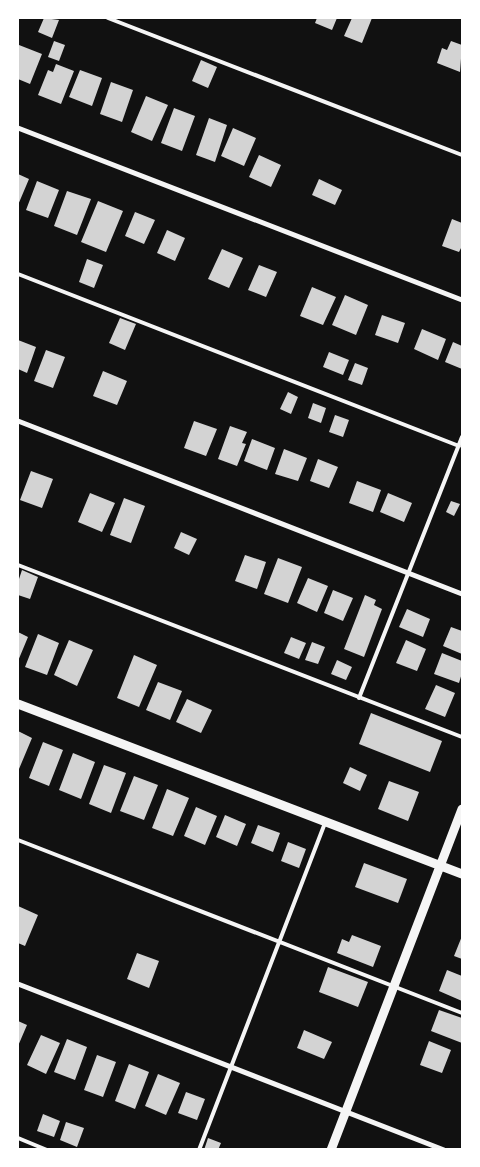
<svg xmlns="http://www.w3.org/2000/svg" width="480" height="1167" viewBox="0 0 480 1167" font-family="Ubuntu,sans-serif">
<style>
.building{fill:#d3d3d3}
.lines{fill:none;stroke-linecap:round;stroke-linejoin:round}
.service{stroke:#f5f5f5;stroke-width:4}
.minor{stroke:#f5f5f5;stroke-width:5}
.tertiary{stroke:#f5f5f5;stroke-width:9}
</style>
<rect width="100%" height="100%" fill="#111"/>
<!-- building -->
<path class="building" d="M44,18L59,20L52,38L38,32Z
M317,18H337L332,30L315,23Z
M352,18H372L362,43L344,36Z
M54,41L65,45L59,61L48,57Z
M451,41L462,45L460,72L437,63L442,48L447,50Z
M19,45L42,54L30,84L18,79Z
M201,60L217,67L208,88L192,81Z
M56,64L74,71L61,104L38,95L48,70L53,72Z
M80,70L102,78L92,106L69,97Z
M111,82L133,90L122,122L100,114Z
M146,96L168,105L152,141L131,132Z
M174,108L195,116L182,151L161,143Z
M209,118L227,125L215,162L196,155Z
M233,128L256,138L244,166L221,156Z
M259,155L281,165L271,187L249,177Z
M18,174L29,179L18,205Z
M319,179L342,190L335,205L312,195Z
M37,181L59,190L48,218L26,210Z
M67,191L91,199L77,235L54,226Z
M98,201L123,211L106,252L81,242Z
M135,212L155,220L144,244L125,236Z
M452,219L462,223V246L459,252L442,246Z
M167,230L185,238L175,261L157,253Z
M222,249L243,258L229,288L208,279Z
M87,259L103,265L94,288L79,282Z
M259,265L277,272L266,297L248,290Z
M312,287L336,297L323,325L300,316Z
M345,295L368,305L356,335L332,325Z
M382,315L405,323L398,343L375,335Z
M120,318L136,324L125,350L109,343Z
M422,329L446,339L438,360L414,349Z
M18,340L36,347L27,373L18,369Z
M453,342L462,346V369L445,362Z
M46,350L65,357L53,388L34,381Z
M329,352L349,360L343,375L323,367Z
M355,363L368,368L362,385L348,380Z
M103,371L127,381L117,405L93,396Z
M288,392L298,397L291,414L280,409Z
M313,403L326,408L321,423L308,418Z
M335,415L349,420L343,437L329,432Z
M194,421L217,429L206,456L184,448Z
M230,426L247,432L242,443L246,444L237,466L218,459Z
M252,439L275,448L267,470L244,461Z
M284,449L307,458L298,481L275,474Z
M318,459L338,467L329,488L310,481Z
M31,471L53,479L42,508L20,500Z
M357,481L381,490L373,512L349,503Z
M90,493L115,503L102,532L78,522Z
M388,493L412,503L404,522L380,512Z
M124,498L145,506L131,543L110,535Z
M451,501L460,504L454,516L446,512Z
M181,532L197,539L189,555L174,548Z
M245,555L266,562L257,589L235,581Z
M278,558L302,567L288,603L264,594Z
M22,570L38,577L30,599L18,595V582Z
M308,578L328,586L317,612L297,603Z
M333,590L353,598L343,621L324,613Z
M365,595L376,600L374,605L382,609L364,657L344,649Z
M407,609L430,619L423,637L399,627Z
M451,627L462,631V654L443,646Z
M18,632L28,637L18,661Z
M38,634L59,643L47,675L25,667Z
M291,637L306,643L299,659L284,653Z
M69,640L93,650L77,686L54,675Z
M406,640L426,649L417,671L396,663Z
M312,642L325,647L318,664L305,660Z
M442,653L462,661V673L459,683L434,674Z
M134,655L157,665L139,707L117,698Z
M337,660L352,667L346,680L331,674Z
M158,682L182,691L170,720L146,710Z
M436,685L455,693L445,717L425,709Z
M187,699L212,710L201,733L176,722Z
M371,713L442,741L430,772L359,744Z
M18,731L32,738L19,769L18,768Z
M43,742L63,750L49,786L29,778Z
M73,753L95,762L81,799L59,790Z
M104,765L126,773L111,813L89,804Z
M350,767L367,775L360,791L343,783Z
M134,776L158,785L144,820L120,811Z
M389,781L419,792L408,821L378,809Z
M167,789L189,798L173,836L152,828Z
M196,807L217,816L205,845L184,836Z
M225,815L246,824L237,846L216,837Z
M258,825L280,833L273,852L251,843Z
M288,842L306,849L299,868L281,861Z
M364,863L407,879L398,903L355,887Z
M18,906L38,915L25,946L18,943Z
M352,935L381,946L373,967L337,953L342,939L349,942Z
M462,936V959L454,956Z
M137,953L159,961L149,988L127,979Z
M328,967L368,982L358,1007L319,992Z
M447,970L462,976V1001L439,991Z
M439,1010L462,1018V1043L431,1031Z
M18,1021L27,1025L18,1046Z
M304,1030L332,1042L324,1059L297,1048Z
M41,1035L60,1043L46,1074L27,1065Z
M67,1039L87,1047L75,1080L54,1072Z
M429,1041L451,1050L442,1073L420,1065Z
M97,1055L116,1062L103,1097L84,1090Z
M129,1064L149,1072L135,1109L115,1101Z
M158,1074L180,1083L166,1115L145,1106Z
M186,1092L205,1099L197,1120L178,1113Z
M43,1114L60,1121L54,1137L37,1131Z
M66,1122L84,1128L77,1147L60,1140Z
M208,1138L221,1143L218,1150H204Z"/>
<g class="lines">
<!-- service -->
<path class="service" d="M108,18L462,155
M18,274L459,446
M18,565L462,737
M359,698L462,437
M18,840L462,1013
M18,1138L47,1150
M199,1150L325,823"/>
<!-- minor -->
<path class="minor" d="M18,128L462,300
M18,421L462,594
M18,984L444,1150"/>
<!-- tertiary -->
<path class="tertiary" d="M18,704L462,874
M331,1150L462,809"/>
</g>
<!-- border -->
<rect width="480" height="1167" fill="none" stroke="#ffffff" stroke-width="38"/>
</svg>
